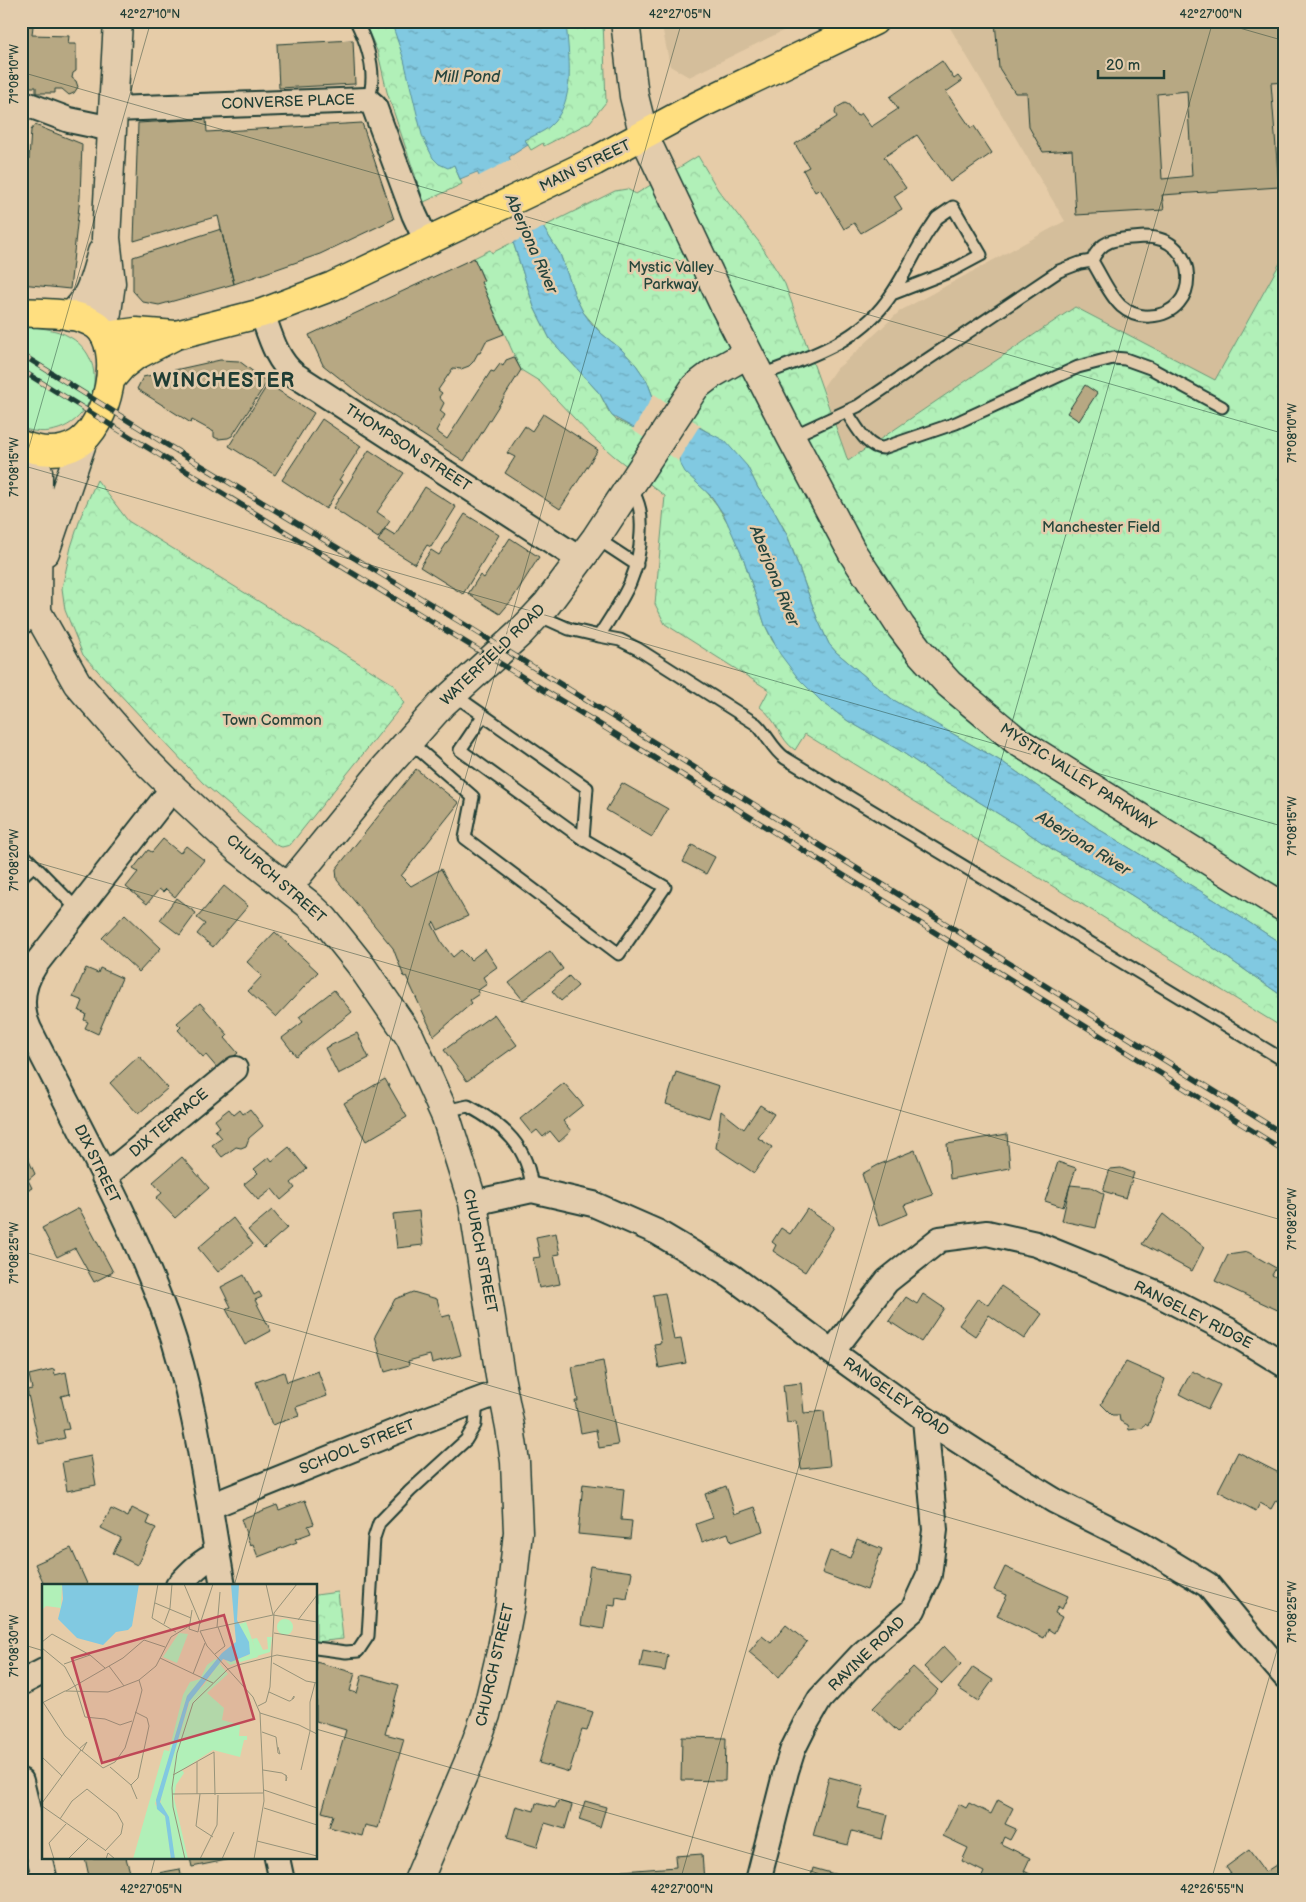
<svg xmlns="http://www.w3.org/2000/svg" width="1306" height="1902" viewBox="0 0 1306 1902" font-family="'Balsamiq Sans',sans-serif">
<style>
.built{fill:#d4be9b}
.grass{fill:#b1f0b8;stroke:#689676}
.forest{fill:url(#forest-crowns);stroke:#689676}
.water{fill:url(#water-ripples);stroke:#5a919c}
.pier{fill:#e6cca8}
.building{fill:#b7a883;stroke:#1f3d34;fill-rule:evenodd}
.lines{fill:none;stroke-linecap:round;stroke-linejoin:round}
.lane-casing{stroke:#1f3d34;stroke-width:15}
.street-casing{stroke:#1f3d34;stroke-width:28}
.secondary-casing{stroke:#1f3d34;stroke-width:31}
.primary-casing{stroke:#1f3d34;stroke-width:31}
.lane{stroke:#e3ccac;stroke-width:11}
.street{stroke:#e3ccac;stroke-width:24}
.secondary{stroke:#e3ccac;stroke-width:28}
.primary{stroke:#ffdf80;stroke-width:28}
.rail-casing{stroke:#1f3d34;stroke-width:5.5}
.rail{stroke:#e3ccac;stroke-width:4;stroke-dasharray:11;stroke-linecap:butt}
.ticks{fill:none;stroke:#1f3d34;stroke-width:1;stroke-opacity:0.45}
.labels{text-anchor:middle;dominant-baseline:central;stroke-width:5;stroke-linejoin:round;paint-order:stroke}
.street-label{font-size:15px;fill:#1f3d34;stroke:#e3ccac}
.park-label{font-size:15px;fill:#26463b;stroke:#e3ccac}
.water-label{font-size:16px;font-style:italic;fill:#24443d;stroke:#e3ccac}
.district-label{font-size:20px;font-weight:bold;letter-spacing:1px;fill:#1f3d34;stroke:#e3ccac}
.inset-road{fill:none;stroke:#96937a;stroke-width:1}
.view{fill:#bf4857;fill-opacity:0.15;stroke:#bf4857;stroke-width:2.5}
.inset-edge{fill:none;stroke:#1f3d34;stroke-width:2.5}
.neatline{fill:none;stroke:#1f3d34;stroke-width:2}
.ticks-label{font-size:12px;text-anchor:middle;fill:#1f3d34}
</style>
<defs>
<pattern id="forest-crowns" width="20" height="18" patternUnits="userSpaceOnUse" patternTransform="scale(1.25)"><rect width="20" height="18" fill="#b1f0b8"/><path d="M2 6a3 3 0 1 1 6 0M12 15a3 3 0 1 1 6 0" fill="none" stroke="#98cf9f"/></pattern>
<pattern id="water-ripples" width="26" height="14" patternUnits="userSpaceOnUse" patternTransform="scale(1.25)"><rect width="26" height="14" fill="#81c9e1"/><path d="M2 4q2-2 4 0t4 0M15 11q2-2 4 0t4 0" fill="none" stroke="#69a4b7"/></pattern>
</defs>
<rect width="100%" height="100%" fill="#e6cca8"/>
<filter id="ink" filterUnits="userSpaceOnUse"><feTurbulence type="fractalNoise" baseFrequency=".02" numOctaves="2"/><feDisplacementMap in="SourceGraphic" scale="10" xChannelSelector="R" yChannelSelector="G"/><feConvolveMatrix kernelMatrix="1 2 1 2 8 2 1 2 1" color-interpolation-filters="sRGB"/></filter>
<g filter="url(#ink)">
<!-- built -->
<path class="built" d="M661,21H803L689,77L670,66Z
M946,21H1285V254L1215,381L1075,307L848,461L823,387L835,370L845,362L900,311L1065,221Z"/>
<!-- grass -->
<path class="grass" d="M21,326C38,328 55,328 70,337C120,366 87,450 21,428Z"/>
<!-- forest -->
<path class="forest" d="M364,21H391C403,48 409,78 416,107C421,128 424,147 439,164L454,165L462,184L424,202L387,92L378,53Z
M566,21H603L606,102L590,122L544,146L543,143L531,150L525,140L546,129L558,116L569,81Z
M698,156L718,190L759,242L785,284L848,461L1075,307L1215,380L1285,254V946L1207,895L1100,830L1004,763L892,699L836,652L829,644L817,618L787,534L773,509L758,488L747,466L706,431L653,397L647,381L636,365L621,349L602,334L583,312L576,298L560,254L543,227L615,191L627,189L636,194Z
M513,242L534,307L550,339L600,394L609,412L616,420L634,428L680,458L717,505L729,525L744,560L765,625L772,640L798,678L821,701L848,721L899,750L940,778L1015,824L1055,851L1109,881L1195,935L1285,998V1029L805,734L795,750C779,739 777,719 760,707L769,690L665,624L655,604L665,496L614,456L591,436L539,381L521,370L481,282L484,280L474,258L490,250L492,253Z
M97,480L128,521L393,684L404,703L290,845L282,847L276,845L203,783L83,655L65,610L62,588L71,547L81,516Z
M338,1592L343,1639L316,1642V1595Z"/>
<!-- water -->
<path class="water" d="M391,21H566C568,54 578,102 549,127C543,132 533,136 525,140L528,145L509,157L543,227L560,254L576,298L583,312L592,324L602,334L621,349L636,365L647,381L653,397L700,428L725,441L747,466L758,488L773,509L787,535L817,618L829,644L836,652L892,699L1004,763L1100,830L1207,895L1285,946V998L1195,935L1109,881L1055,851L1015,824L940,778L899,750L848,721L821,701L798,678L780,654L765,625L744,560L724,515L712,497L685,472L680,463L679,458L634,428L612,416L600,394L550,339L534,307L513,242L477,172L460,179L454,165L448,168L439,164L433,158L422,135L404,60Z"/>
<!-- pier -->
<path class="pier" d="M512,159L546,226L510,244L477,177Z
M654,394L701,426L698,428L677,462V460L631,429L634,428Z"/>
<!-- building -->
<path class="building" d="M995,21H1150L1151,25L1193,21H1285V82L1271,83L1279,187L1162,195L1164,210L1076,215L1072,150L1043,152L1029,127L1027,93H1015L999,68ZM1187,91L1192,176L1162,179L1157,94Z
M21,26H33L32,35L69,36L68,44H76V71L73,73L72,78L76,81L78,87L74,93L69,95L62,89H55V93H36V87H21Z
M353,40L355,84L279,88L277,44Z
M942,61L954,79L958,76L962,81L946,92L971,128L974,126L992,153L950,182L917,135L884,157L906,188L894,196L902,209L861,233L854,223L844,229L820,189L815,192L803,170L809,167L795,144L837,117L835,113L836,108L845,103L849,105L857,116L861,113L871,127L898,109L890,97Z
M206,119L207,132L362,123L394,219L320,254L234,284L218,216L134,241L138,123Z
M21,122L24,123L23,158L29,159L31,130L35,125L82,144L80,197L70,289L21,284V249L23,250L25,229L21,228Z
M221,229L234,284L159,305L143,302L133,291V257Z
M474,258L484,281L481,282L504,334L486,341L480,353H478L473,362L469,366L461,369L453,368L438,390L442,393L439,397L444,403L440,411L445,415L436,431L447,439L491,371L494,372L500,364L503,366L506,360L514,357L521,370L464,461L366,399L323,365L309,335Z
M220,360L239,361L267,382L232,436L228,438L218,439L214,437V432L192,420L191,423L137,389L143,377Z
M268,384L314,413L275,475L229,446Z
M1085,385L1097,393L1079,421L1067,413Z
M543,414L598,450L560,509L505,473L515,457L507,453L525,426L532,431Z
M322,419L361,446L339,480L343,482L326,509L282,480Z
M369,450L404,473L377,512L390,521L378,538L333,508Z
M425,487L456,507L431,547L427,545L415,564L378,541L385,529L395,535Z
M465,514L499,535L463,594L420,567L431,550L439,555Z
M510,538L539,557L511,601L500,614L468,594L480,575L484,578Z
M416,769L459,803L401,876L411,886L441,869L468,916L438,930L434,922L432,924L442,943L453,957L461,950L471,960L485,949L497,967L483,977L487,984L477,991L479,994L470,1000L472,1003L434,1036L406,976L404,977L393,948L337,880L336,869Z
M622,783L668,809L652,837L606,810Z
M163,839L180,853L186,846L204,860L175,897L166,889L163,892L159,889L147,904L126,887L138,872L133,869L148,850L152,852Z
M692,845L715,857L706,874L683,862Z
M224,886L248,906L213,947L197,934L205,924L197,918Z
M176,898L196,913L180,935L160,920Z
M125,914L161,948L139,972L102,938Z
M275,932L318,972L276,1017L248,991L262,976L247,962Z
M550,951L563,969L523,1000L509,983Z
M86,968L98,973L100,968L122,978L98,1034L85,1028L88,1022L84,1020L86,1014L79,1011L83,1001L73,997Z
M569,976L578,986L561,1001L552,991Z
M334,990L352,1012L296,1056L282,1038L303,1022L299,1017Z
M200,1003L228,1035L225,1038L238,1053L218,1069L206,1055L203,1057L178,1030L181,1027L177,1023Z
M494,1014L517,1045L467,1081L444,1050Z
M357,1033L369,1058L338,1074L325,1048Z
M139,1056L168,1088L138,1114L110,1083Z
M676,1072L719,1086L709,1118L666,1104Z
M385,1079L407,1117L366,1141L344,1103Z
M564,1083L583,1105L563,1121L571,1131L559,1142L550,1131L543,1137L537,1130L532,1134L520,1119Z
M760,1105L774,1114L758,1138L772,1147L754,1173L716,1148L721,1111L744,1129Z
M229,1109L234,1115L240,1110L243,1114L250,1109L263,1126L249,1138L246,1146L241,1148L236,1147L222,1157L212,1145L222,1138L215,1130L220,1127L215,1120Z
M1007,1134L1010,1168L950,1179L947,1144Z
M21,1143L35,1174L28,1180L32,1188L21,1194Z
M289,1147L307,1169L291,1183L295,1188L281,1200L272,1189L258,1200L244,1184L258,1173L254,1169L269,1157L272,1161Z
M915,1150L933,1195L904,1205L908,1214L879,1226L862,1174L878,1165Z
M182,1157L209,1188L175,1218L156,1198L162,1193L153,1182Z
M1058,1162L1076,1168L1063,1207L1045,1201Z
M1121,1168L1134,1173L1126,1198L1103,1191L1110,1169Z
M1070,1185L1091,1187L1104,1194L1096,1228L1062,1221Z
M79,1208L113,1272L94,1282L75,1248L57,1257L42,1228Z
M807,1209L834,1227L805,1272L773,1251L776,1245L772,1242L781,1228L790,1234Z
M272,1210L287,1228L264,1248L248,1230Z
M419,1211L423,1245L397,1248L393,1214Z
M1163,1214L1204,1247L1192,1271L1142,1244Z
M233,1218L253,1244L218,1272L198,1248Z
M556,1233L560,1254L554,1255L560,1284L539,1288L533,1258L540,1257L536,1237Z
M1248,1252L1276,1268L1272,1275L1285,1282L1284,1313L1215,1281L1228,1255Z
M244,1275L254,1295L259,1292L262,1297L255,1300L271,1331L245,1345L226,1309L231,1307L221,1287Z
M1001,1286L1042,1314L1024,1339L989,1315L975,1336L959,1325L978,1298L988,1305Z
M413,1292L437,1299L442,1317L450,1315L461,1355L432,1363L430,1355L408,1361L409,1365L385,1372L375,1336L395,1299Z
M665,1293L674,1340L681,1339L686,1363L659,1368L654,1344L661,1343L653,1295Z
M923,1294L944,1308L921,1342L889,1321L906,1297L917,1304Z
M603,1361L618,1445L599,1448L596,1430L581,1433L575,1401H578L572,1367Z
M1126,1362L1165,1379L1148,1426L1145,1424L1143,1428L1129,1430L1128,1425L1120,1421L1119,1415H1112L1101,1404Z
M54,1369L55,1375L66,1372L70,1394L61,1396L69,1429L63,1430L65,1438L39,1444L27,1390L32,1389L29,1375Z
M318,1371L327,1396L296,1407L299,1416L272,1425L256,1382L284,1372L287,1382Z
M1192,1371L1220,1385L1208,1409L1179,1394Z
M801,1383L804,1413L824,1411L830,1466L801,1469L796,1422L787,1423L783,1385Z
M1238,1452L1285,1476L1284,1504L1276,1500L1271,1509L1260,1503L1256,1511L1218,1491Z
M91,1456L96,1485L67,1491L62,1462Z
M583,1484L624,1489L621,1520L632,1521L630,1539L578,1534Z
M726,1486L735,1514L755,1507L763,1531L731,1542L728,1533L702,1542L696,1524L713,1518L705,1494Z
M305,1500L314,1524L308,1526L311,1533L295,1539L297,1542L258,1557L253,1544L250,1545L241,1519L277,1505L279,1510Z
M132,1508L150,1517L147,1524L156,1528L137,1565L113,1553L121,1538L101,1528L111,1509L128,1517Z
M857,1539L882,1549L867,1590L822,1573L830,1551L850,1558Z
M71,1548L88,1586H45L35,1564Z
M590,1566L632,1572L627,1599L616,1597L615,1606L608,1605L604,1629L581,1625Z
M1005,1567L1068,1596L1062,1609L1058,1606L1055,1613L1062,1617L1054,1633L1048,1629L1044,1638L997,1616L1007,1595L994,1590Z
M786,1625L807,1642L779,1677L749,1652L762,1636L771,1643Z
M944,1646L961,1664L942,1684L924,1667Z
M643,1650L668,1655L665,1671L640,1667Z
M316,1662L355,1673L350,1691L357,1693L362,1675L399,1685L385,1734L404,1739L378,1828L365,1825L362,1836L329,1827L333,1815L322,1812L346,1730L316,1721Z
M913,1667L938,1690L898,1732L873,1708Z
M973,1667L993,1680L978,1701L958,1688Z
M558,1702L593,1712L587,1731L582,1730L569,1772L539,1763Z
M682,1737L726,1738L725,1781L681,1780Z
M829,1777L864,1786L858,1808L888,1815L882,1839L852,1831L848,1845L813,1836Z
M998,1800L1013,1808L1005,1824L1016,1829L1010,1840L1004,1837L1001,1844L1030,1858L1024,1871L1044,1881H980L984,1872L962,1861L968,1848L943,1836L959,1804L966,1808L969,1803L991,1814Z
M558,1801L572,1805L565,1829L545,1823L537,1847L507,1838L516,1806L534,1811L536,1803L555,1808Z
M585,1801L606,1807L600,1827L579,1820Z
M1249,1850L1265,1872L1276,1865L1285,1877V1881H1236L1226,1867Z
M702,1854L704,1881H610L609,1872L676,1867L675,1856Z
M85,1858H126L132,1879L124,1881H90Z
M190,1858H236L192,1867Z
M813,1868L838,1875L837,1881H810Z
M180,1869L182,1881H159L158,1873Z"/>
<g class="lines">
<!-- lane casing -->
<g class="lane-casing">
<path id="lane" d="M356,21C368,45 378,74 368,100
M1145,237C1200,237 1202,314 1150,316C1139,317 1129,313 1121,306C1109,295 1101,275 1092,261C1102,236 1122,239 1145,237Z
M759,376C805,358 855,344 886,302C904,279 914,251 931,227L937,218L953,207L981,255L951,271L892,294
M847,413C856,425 866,448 883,448L956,423L1078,367L1113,358L1125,359L1150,368L1222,407
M791,437L858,406L1059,271L1080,263L1092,261
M596,538L637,565
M538,615L569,629L599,636C622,599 639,578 641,533C642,515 640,503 631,488
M599,636L620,640L638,649L756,724C767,734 772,749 785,758L1285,1061
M483,716L460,750L583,839
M409,741L473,797L465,838L619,954L665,887L583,839L587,788L453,694
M21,852L78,910
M21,877L34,865
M444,1111L468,1106C504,1125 529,1147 532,1190
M316,1648L346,1652L358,1651L368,1636L374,1538L379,1523L410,1491L466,1440L475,1425L477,1401"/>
</g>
<!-- street casing -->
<g class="street-casing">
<path id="street" d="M21,102L69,120L112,129
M113,109L367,100L374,106L414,214L427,242
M262,313C270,335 276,360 295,375L581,560
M21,622L37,612
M173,788L35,965C21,986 19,1007 29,1029C77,1124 131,1219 167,1319C197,1404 207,1498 223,1586
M104,1177L235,1069
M473,1203L532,1190L593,1204L657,1232L731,1276L832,1352L925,1419L993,1463L1055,1501L1137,1542L1208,1585L1245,1630L1285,1676
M832,1352L887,1281L940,1239L987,1233L1036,1244L1154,1292L1228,1330L1285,1365
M211,1506L412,1425L503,1391
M178,1586C190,1573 201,1561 218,1554
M21,1683L44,1671
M21,1781L45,1881
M277,1858L282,1881
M758,1881L786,1771L793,1749L806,1723L820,1699L862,1654L913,1610L929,1575L935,1530L925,1419"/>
</g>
<!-- secondary casing -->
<g class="secondary-casing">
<path id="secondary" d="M625,21L634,96L644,136L726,309L791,437L852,552L901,627L920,652L949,684L1017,741L1285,908
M70,316C91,300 95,276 102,252
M104,334L111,283L106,238L118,21
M21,446L33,458L38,472L37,612L77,683L138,753L173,788L238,849L307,903L324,919L360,964L410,1037L446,1117L473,1203L500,1376L510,1427L515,1462L518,1532L510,1606L502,1648L486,1715L469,1761L418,1881
M45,552L83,440
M288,887L385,768L442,704L519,634L547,604L596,538L695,387L712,374L747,354"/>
</g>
<!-- primary casing -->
<g class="primary-casing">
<path id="primary" d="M21,312C44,314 76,311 96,325C126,348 107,427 77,444C60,454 39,452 21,445
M106,336L136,332L176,335
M110,380L122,366L135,356L176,335L262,313L333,286L595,161L699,105L874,21"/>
</g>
<!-- lane -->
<use href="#lane" class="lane"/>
<!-- street -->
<use href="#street" class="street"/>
<!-- secondary -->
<use href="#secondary" class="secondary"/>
<!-- primary -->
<use href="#primary" class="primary"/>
<!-- rail casing -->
<g class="rail-casing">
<path id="rail" d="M21,354L164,443L472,629L1285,1135
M21,370L697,784L1285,1151"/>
</g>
<!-- rail -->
<use href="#rail" class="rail"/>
</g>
</g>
<!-- ticks -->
<path class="ticks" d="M1215,21L1285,41M21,72L1285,434M21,465L1285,827M21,475L151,21M21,858L1285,1221M21,1251L1285,1614M234,1586L682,21M21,1644L44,1651M316,1729L845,1881M149,1881L155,1858M680,1881L1213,21M1211,1881L1285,1622"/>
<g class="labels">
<!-- street labels -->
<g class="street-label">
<text transform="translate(288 102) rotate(-2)">CONVERSE PLACE</text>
<text transform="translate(585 166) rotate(-26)">MAIN STREET</text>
<text transform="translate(408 448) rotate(33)">THOMPSON STREET</text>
<text transform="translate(493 655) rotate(-44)">WATERFIELD ROAD</text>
<text transform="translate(1078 777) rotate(33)">MYSTIC VALLEY PARKWAY</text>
<text transform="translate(276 879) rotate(41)">CHURCH STREET</text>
<text transform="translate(169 1123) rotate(-40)">DIX TERRACE</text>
<text transform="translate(97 1164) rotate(64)">DIX STREET</text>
<text transform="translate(480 1251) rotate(79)">CHURCH STREET</text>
<text transform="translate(1193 1315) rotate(27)">RANGELEY RIDGE</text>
<text transform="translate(896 1397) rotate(35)">RANGELEY ROAD</text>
<text transform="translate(357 1447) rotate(-22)">SCHOOL STREET</text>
<text transform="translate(867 1654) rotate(-44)">RAVINE ROAD</text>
<text transform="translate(495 1665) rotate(-77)">CHURCH STREET</text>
</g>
<!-- park labels -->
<g class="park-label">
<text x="671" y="267">Mystic Valley<tspan x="671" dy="17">Parkway</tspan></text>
<text x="1101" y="527">Manchester Field</text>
<text x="272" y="720">Town Common</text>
</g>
<!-- water labels -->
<g class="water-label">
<text x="467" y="77">Mill Pond</text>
<text transform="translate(531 244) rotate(66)">Aberjona River</text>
<text transform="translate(774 576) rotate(68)">Aberjona River</text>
<text transform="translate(1083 844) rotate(32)">Aberjona River</text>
</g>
<!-- district labels -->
<g class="district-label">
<text x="224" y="381">WINCHESTER</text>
</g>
</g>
<!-- overview -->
<g transform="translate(42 1584)">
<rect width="275" height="275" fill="#e6cca8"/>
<path d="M225,53H230L228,68L215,72L210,55L215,54L221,66L226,65Z" fill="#b1f0b8"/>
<path d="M0,0H20L19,24L4,22L0,26ZM235 43a8 8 0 1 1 16 0a8 8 0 1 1-16 0ZM204,38L216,73L188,81L183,76L188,78L207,71L204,53L197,40ZM137,49L146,50L135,79L121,73ZM173,75L175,77L145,112L113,220L124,234L129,275H91L122,166L127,167L141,111L148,98L158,95L165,81ZM177,79L186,90L165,109L182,124L180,136L198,141L197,152H205V156H202L198,173L171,166L140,186L142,189L134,201L132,214L146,275H133L124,228L118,222L120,209L149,113L162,101Z" fill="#b1f0b8"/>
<path d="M20,0H97L90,42L86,46L74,48L61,61L35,54L16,35L21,15ZM189,0H197L195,36L207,58L208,70L189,78L181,75L147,118L118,218L127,233L133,275H129L123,232L115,225L114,216L145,112L180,69L194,58Z" fill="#81c9e1"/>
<path class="inset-road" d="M116,0L110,34L134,48M142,0L158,38L156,48L147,45L150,26M224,0L231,31M113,19L149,34M256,36L275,11M122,40L128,24L130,0M158,40L171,0M175,43L178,8M158,47L165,62L211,113L218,129L222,217L212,275M158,47L231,31L275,38M232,49L275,56M0,58L10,50L48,71M0,64L23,83L34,104L43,133L63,135L78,141L90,137M173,70L183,62L176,43M118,74L171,99M231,79L264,97L275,99M22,80L48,71L63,84M67,82L82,102M151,90L163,59M24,107L81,74L102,56L123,63M227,108L247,117H248L252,114V112L250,115M0,119L23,107L66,108L97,96L114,82L129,53L147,42M216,122L224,118L228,103L232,29L255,0M218,129L257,141L275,150M220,148L234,153L236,169L238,170L236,163M37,165L45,158L40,167M39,166L61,184L73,178L83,164L97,118L100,106L97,96M0,173L20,192M68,183L89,201L95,215M221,186L240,189L243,191H244V192L245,193L244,197V191M259,186L268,147V118L273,99M131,191L172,168L173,211M89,201L96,194L107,142L105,134L93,128M222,206L275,224M130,210L221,209M155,210V178M158,210L154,242L171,253M0,219L39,166L23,152L1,118M0,222L63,266M222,224L275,241M18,235L30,217L45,205L75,229L81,240L79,250L63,267M215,257L275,272M12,275L7,259L24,240M26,275L46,255M64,275L66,269L73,275M143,275L131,223L130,204L135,169L151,119L186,85L196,81L235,71L275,78M158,275L175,241L176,211M180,275L192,248"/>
<path class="view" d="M182,31L212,135L60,179L30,74Z"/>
<rect width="275" height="275" class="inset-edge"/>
</g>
<!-- margin -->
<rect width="1306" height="1902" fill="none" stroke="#e3ccac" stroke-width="55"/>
<!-- scale -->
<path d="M1098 70v8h66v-8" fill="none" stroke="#1f3d34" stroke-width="2.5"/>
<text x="1106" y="70" font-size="15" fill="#1f3d34" stroke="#e3ccac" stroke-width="4" paint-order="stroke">20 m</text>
<rect x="28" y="28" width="1250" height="1846" class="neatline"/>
<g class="ticks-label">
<text x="150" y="18">42°27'10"N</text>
<text x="680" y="18">42°27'05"N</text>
<text x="1211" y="18">42°27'00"N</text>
<text transform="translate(14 74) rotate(-90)" y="4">71°08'10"W</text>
<text transform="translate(1292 433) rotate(-90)" y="4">71°08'10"W</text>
<text transform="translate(14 467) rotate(-90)" y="4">71°08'15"W</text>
<text transform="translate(1292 826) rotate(-90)" y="4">71°08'15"W</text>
<text transform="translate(14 860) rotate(-90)" y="4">71°08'20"W</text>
<text transform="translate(1292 1219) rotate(-90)" y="4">71°08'20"W</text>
<text transform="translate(14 1253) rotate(-90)" y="4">71°08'25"W</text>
<text transform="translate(1292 1612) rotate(-90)" y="4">71°08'25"W</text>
<text transform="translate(14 1646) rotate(-90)" y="4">71°08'30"W</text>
<text x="151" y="1893">42°27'05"N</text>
<text x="682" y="1893">42°27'00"N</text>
<text x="1212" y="1893">42°26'55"N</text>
</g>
</svg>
